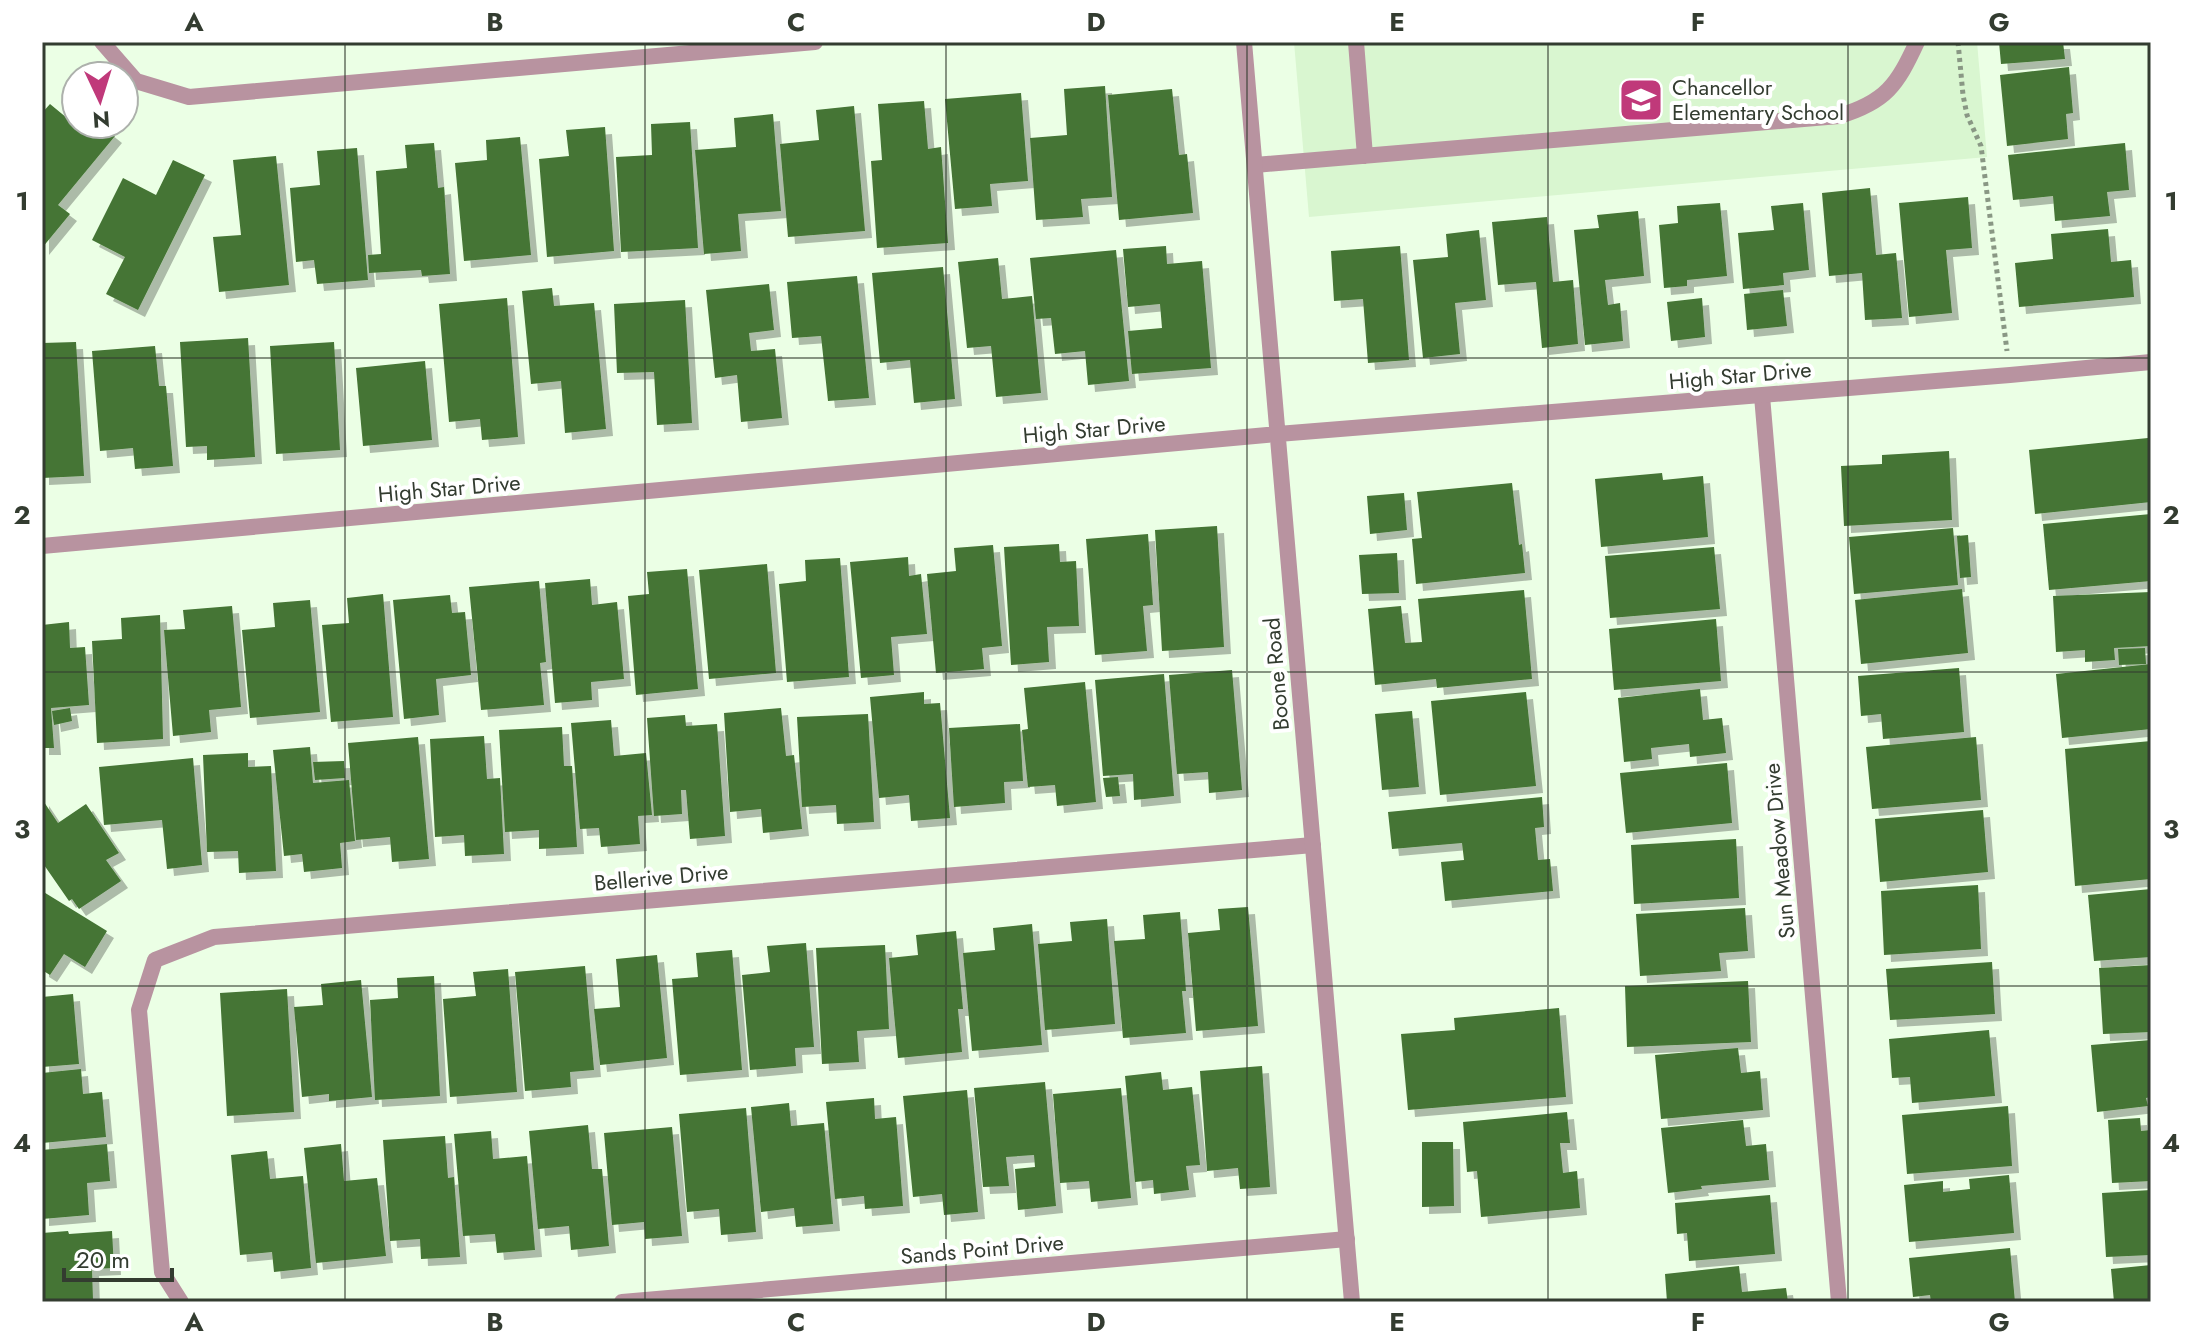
<svg xmlns="http://www.w3.org/2000/svg" width="2193" height="1344" viewBox="0 0 2193 1344" font-family="Jost,sans-serif">
<style>
.built{fill:#d9f6d0}
.building{fill:#447434;filter:url(#shadow)}
.lines{fill:none;stroke-linecap:round;stroke-linejoin:round}
.path{stroke:#899784;stroke-width:5;stroke-dasharray:4 4;stroke-linecap:butt}
.service{stroke:#b893a0;stroke-width:16}
.minor{stroke:#b893a0;stroke-width:16}
.tertiary{stroke:#b893a0;stroke-width:16}
.grid{fill:none;stroke:#333c30;stroke-width:2;stroke-opacity:0.55}
.labels{text-anchor:middle;dominant-baseline:central;stroke-width:8;stroke-linejoin:round;paint-order:stroke}
.poi-label{font-size:22px;fill:#333c30;stroke:#fff;text-anchor:start}
.street-label{font-size:22px;fill:#333c30;stroke:#fff}
.neatline{fill:none;stroke:#333c30;stroke-width:3}
.grid-label{font-size:26px;text-anchor:middle;font-weight:bold;fill:#333c30}
</style>
<defs>
<filter id="shadow"><feDropShadow dx="7" dy="7" stdDeviation="0" flood-color="#0004"/></filter>
</defs>
<rect width="100%" height="100%" fill="#ebffe5"/>
<!-- built -->
<path class="built" d="M1294,42H1977L1987,157L1309,217Z"/>
<!-- building -->
<path class="building" d="M1999,42H2063L2065,59L2001,64Z
M2069,67L2073,113L2066,114L2068,139L2007,146L2000,75Z
M1105,86L1112,197L1081,199L1083,217L1036,220L1030,138L1067,135L1064,89Z
M1172,89L1179,155L1187,154L1193,213L1119,220L1108,95Z
M1021,93L1028,181L990,184L992,206L955,209L945,99Z
M924,101L928,149L941,147L948,243L877,248L871,161L882,160L878,104Z
M50,104L73,123L76,119V124H100L115,136L58,205L70,214L42,248V113Z
M854,106L865,231L788,237L780,144L819,140L816,110Z
M773,114L781,211L738,214L741,251L704,254L695,150L736,147L734,118Z
M690,122L698,248L621,252L616,157L652,155L651,124Z
M605,127L614,251L547,257L539,159L569,156L566,130Z
M520,137L531,255L464,261L455,163L487,160L486,140Z
M434,143L438,188L444,187L450,274L422,276L421,270L369,273L368,255L381,254L376,171L407,168L405,145Z
M2125,143L2129,190L2107,192L2110,216L2055,221L2053,196L2013,200L2008,155Z
M357,148L368,280L317,284L314,260L296,262L290,188L320,185L317,151Z
M276,156L289,285L219,292L213,237L241,235L233,160Z
M173,160L205,175L138,310L106,294L125,257L92,240L123,178L156,195Z
M1870,188L1876,255L1896,253L1902,318L1865,320L1862,273L1829,276L1822,193Z
M1968,197L1972,248L1946,250L1952,313L1909,317L1899,203Z
M1720,203L1727,276L1687,280V286L1664,288L1659,225L1678,223L1677,206Z
M1803,203L1809,270L1783,273L1784,285L1743,289L1738,233L1774,230L1771,206Z
M1638,211L1644,276L1605,280L1608,305L1620,303L1623,341L1585,345L1574,230L1599,228L1597,215Z
M1547,217L1553,282L1573,280L1578,344L1542,348L1536,282L1498,285L1492,222Z
M2108,229L2111,262L2131,260L2134,297L2019,307L2015,263L2053,259L2051,234Z
M1479,230L1486,300L1455,303L1460,354L1423,358L1413,260L1448,257L1446,234Z
M1166,246L1167,264L1202,261L1211,368L1132,374L1128,331L1162,328L1160,304L1128,307L1123,249Z
M1400,246L1409,360L1368,363L1363,299L1334,301L1331,251Z
M1116,250L1129,381L1088,385L1085,351L1055,354L1051,318L1036,319L1030,258Z
M998,258L1002,299L1032,296L1041,393L996,397L991,346L967,348L958,262Z
M943,267L955,399L914,403L910,360L880,363L872,273Z
M857,276L869,398L828,401L821,336L792,338L787,282Z
M769,284L774,330L749,333L751,351L775,349L782,418L741,422L737,375L715,378L706,290Z
M552,288L554,306L594,303L606,429L565,433L561,381L531,384L522,291Z
M1783,290L1787,326L1747,330L1744,294Z
M507,298L518,437L482,440L480,419L449,422L439,304Z
M1702,298L1705,337L1671,341L1667,302Z
M685,300L692,423L657,425L654,372L617,373L614,304Z
M248,338L255,457L207,460V446L186,447L180,342Z
M76,342L84,476L42,478V343Z
M334,342L340,450L276,454L270,346Z
M155,346L159,386H166L173,466L135,469L133,448L100,451L92,351Z
M425,361L432,440L363,446L356,368Z
M2148,438L2151,502L2035,514L2029,450Z
M1949,451L1952,520L1844,526L1841,466L1882,464V455Z
M1662,473L1663,480L1703,476L1708,537L1601,547L1595,479Z
M1512,483L1519,545L1522,544L1525,573L1416,584L1412,539L1422,538L1417,492Z
M1404,493L1407,530L1370,534L1367,496Z
M2151,514V581L2049,590L2043,524Z
M1217,526L1224,647L1162,651L1155,530Z
M1953,528L1958,585L1854,594L1849,537Z
M1148,534L1153,605L1143,606L1147,651L1095,655L1086,539Z
M1968,535L1971,577L1960,578L1957,536Z
M1059,544L1060,562L1076,561L1079,626L1047,627L1049,662L1011,665L1004,547Z
M993,545L1002,646L982,648L984,669L936,673L927,574L956,571L954,548Z
M1714,547L1720,609L1610,618L1605,556Z
M1397,553L1399,593L1362,594L1359,555Z
M908,557L909,576L921,574L927,634L891,637L894,675L861,678L850,562Z
M840,558L849,677L787,682L779,584L806,581L805,560Z
M767,564L776,673L709,679L699,570Z
M687,569L698,689L636,695L628,596L649,594L647,572Z
M590,579L592,605L617,602L624,679L591,682L592,700L555,703L545,583Z
M539,581L546,662L540,663L544,705L481,710L469,587Z
M1962,589L1968,653L1861,664L1855,600Z
M1524,590L1532,679L1437,688L1436,679L1375,685L1368,609L1401,606L1405,643L1422,642L1418,599Z
M2151,592V646L2114,648L2115,660L2085,662V650L2056,652L2053,596Z
M383,594L393,717L331,722L322,625L349,623L347,598Z
M450,595L452,613L465,612L471,675L436,679L439,715L404,719L393,600Z
M310,600L320,712L250,718L242,630L275,627L273,603Z
M232,606L241,707L209,710L211,732L173,736L164,630L185,629L183,610Z
M160,615L163,739L97,743L92,641L122,639L121,618Z
M1716,619L1721,681L1614,690L1609,629Z
M69,622L70,648L85,647L89,705L51,708L54,748H42V625Z
M2145,648L2146,664L2119,665L2118,649Z
M2151,664V729L2062,738L2056,674Z
M1959,668L1964,732L1883,739L1881,714L1861,716L1858,676Z
M1232,670L1242,790L1209,793L1208,772L1177,774L1169,675Z
M1164,674L1174,796L1134,800L1133,774L1103,776L1095,680Z
M1085,682L1096,802L1057,806L1055,785L1028,787L1022,730L1028,729L1024,688Z
M1700,689L1703,720L1722,718L1726,753L1690,757L1689,744L1651,748L1652,759L1624,762L1618,698Z
M924,692V704L940,703L950,818L911,821L909,795L879,798L870,697Z
M1526,692L1536,786L1440,795L1431,701Z
M70,708L72,721L54,725L52,711Z
M781,708L786,756L794,755L802,829L763,833L761,809L730,812L724,713Z
M1412,711L1419,787L1382,790L1375,714Z
M868,714L874,822L837,824L836,805L802,807L797,717Z
M685,715L686,726L717,724L725,836L690,839L686,790H681L682,814L654,816L647,718Z
M611,720L614,756L646,753L652,815L638,816L640,844L601,847L599,828L580,829L571,723Z
M1020,724L1023,781L1004,782L1005,803L954,807L949,728Z
M562,727L564,766H572L577,847L539,849V830L505,832L499,730Z
M484,736L487,779L500,778L504,854L465,856L464,835L435,837L430,739Z
M418,737L429,859L392,862L390,837L356,840L348,743Z
M1976,737L1981,800L1872,809L1866,747Z
M2151,741V879L2075,886L2065,749Z
M310,747L313,783L349,780L355,841L340,843L342,868L304,872L302,854L284,856L273,750Z
M248,753V767L271,766L276,871L239,873L238,851L207,852L203,755Z
M193,758L202,865L167,869L162,820L104,825L99,767Z
M344,761L345,778L315,780L313,762Z
M1727,763L1732,823L1626,833L1620,773Z
M1118,777L1120,796L1106,797L1103,778Z
M1542,797L1544,827L1535,828L1538,860L1550,859L1553,891L1445,901L1441,862L1464,860L1462,843L1392,849L1388,812Z
M42,799L58,823L86,804L119,853L106,860L121,881L79,909L72,899L69,901L42,862Z
M1983,810L1988,872L1880,882L1875,819Z
M1736,839L1739,898L1634,904L1631,845Z
M1978,885L1981,949L1884,955L1881,891Z
M2151,889V957L2094,961L2088,895Z
M42,891L107,931L85,967L64,954L50,975L42,970Z
M1248,907L1258,1026L1196,1031L1188,933L1220,930L1218,909Z
M1745,908L1748,951L1719,953L1721,971L1640,976L1636,914Z
M1180,912L1186,991H1182L1186,1033L1123,1038L1114,941L1145,939L1143,915Z
M1107,919L1115,1024L1045,1030L1038,944L1072,941L1070,922Z
M1032,924L1042,1045L972,1051L963,953L995,950L993,928Z
M956,931L963,1009H958L962,1052L898,1058L889,958L918,955L916,935Z
M806,943L814,1047L795,1048L796,1066L750,1070L742,975L770,972L767,946Z
M885,945L889,1029L857,1031L859,1062L822,1064L816,948Z
M732,950L742,1070L680,1075L672,979L698,977L696,953Z
M657,955L667,1058L600,1065L594,1009L620,1007L616,959Z
M1992,962L1995,1014L1890,1020L1886,969Z
M2151,965V1032L2103,1034L2099,968Z
M585,966L594,1070L570,1072L571,1087L525,1091L515,972Z
M508,969L517,1092L450,1097L443,999L476,996L473,972Z
M434,976L440,1096L375,1100L370,1000L398,998L397,978Z
M361,980L372,1097L329,1101V1094L302,1097L294,1007L323,1005L321,984Z
M1748,981L1751,1042L1627,1047L1625,986Z
M287,989L294,1112L227,1116L220,993Z
M73,994L79,1064L42,1067V997Z
M1559,1008L1566,1097L1408,1110L1401,1034L1455,1030L1454,1018Z
M1989,1030L1995,1096L1912,1103L1910,1077L1892,1078L1889,1039Z
M2151,1040V1097L2146,1098L2148,1106L2097,1112L2091,1045Z
M1738,1048L1741,1073L1760,1071L1763,1110L1661,1119L1655,1055Z
M1262,1066L1270,1187L1240,1189L1238,1168L1207,1171L1200,1071Z
M81,1069L83,1094L102,1092L106,1137L42,1143V1073Z
M1161,1072L1163,1090L1192,1087L1200,1165L1186,1166L1189,1190L1154,1194L1153,1180L1135,1182L1125,1076Z
M1045,1082L1056,1206L1018,1210L1015,1169L1035,1167L1034,1155L1006,1157L1009,1186L983,1187L974,1088Z
M1121,1088L1131,1198L1091,1202L1089,1181L1060,1183L1053,1094Z
M967,1090L978,1212L944,1215L942,1194L913,1197L903,1096Z
M874,1098L875,1119L896,1117L903,1206L865,1209L864,1196L835,1199L826,1102Z
M789,1103L791,1126L824,1123L833,1224L796,1227L794,1208L761,1212L751,1107Z
M2008,1106L2012,1166L1907,1174L1902,1115Z
M746,1108L756,1232L721,1235L719,1209L687,1212L679,1114Z
M1567,1112L1570,1143H1560L1563,1173L1577,1171L1580,1208L1481,1217L1477,1171L1467,1172L1463,1122Z
M2140,1118L2141,1131L2151,1130V1181L2112,1183L2108,1120Z
M1743,1120L1746,1146L1766,1144L1769,1180L1701,1186L1702,1189L1668,1193L1661,1128Z
M588,1125L592,1169H602L609,1246L571,1250L569,1226L538,1229L529,1131Z
M672,1127L682,1236L645,1239L644,1222L612,1225L604,1133Z
M491,1131L493,1159L527,1156L535,1250L497,1253L495,1234L463,1236L454,1134Z
M445,1136L448,1178L454,1177L460,1257L421,1259L420,1239L390,1241L383,1140Z
M1422,1142H1453L1454,1206L1422,1207Z
M107,1144L110,1181L87,1183L89,1215L42,1219V1150Z
M341,1144L344,1181L377,1178L386,1256L316,1263L304,1148Z
M267,1151L270,1179L303,1176L311,1268L274,1272L272,1252L240,1255L231,1155Z
M2009,1175L2014,1233L1909,1242L1904,1185L1943,1181V1192L1970,1189L1969,1179Z
M2151,1190V1255L2106,1257L2102,1193Z
M1770,1195L1775,1254L1689,1261L1687,1233L1677,1234L1675,1203Z
M68,1231L69,1234L112,1231L114,1268L92,1269L93,1300L42,1302V1233Z
M2010,1248L2015,1302H1931L1930,1295L1913,1297L1909,1258Z
M2151,1265V1302H2114L2111,1269Z
M1739,1266L1742,1292L1786,1288L1788,1302H1667L1665,1274Z"/>
<g class="lines">
<!-- path -->
<path class="path" d="M1958,42L1963,95L1967,115L1981,146L2007,351"/>
<!-- service -->
<path class="service" d="M1356,42L1365,156
M1255,165L1839,116C1886,102 1897,85 1917,42"/>
<!-- minor -->
<path class="minor" d="M102,42L136,81L189,97L815,42
M1762,396L1839,1302
M181,1302L162,1272L139,1010L155,960L214,937L1313,845
M622,1302L1347,1239"/>
<!-- tertiary -->
<path class="tertiary" d="M1244,42L1352,1302
M42,546L1278,434L2010,375L2151,362"/>
</g>
<!-- grid -->
<path class="grid" d="M345,42V1302M645,42V1302M946,42V1302M1247,42V1302M1548,42V1302M1848,42V1302M42,358H2151M42,672H2151M42,986H2151"/>
<!-- icons -->
<defs>
<g id="school-square" transform="scale(2.3)"><rect x="-9" y="-9" width="18" height="18" rx="4" fill="#c0397a" stroke="#fff"/><path d="M0-5L7-2L0 1L-7-2ZM-4 1L0 2.5L4 1V4Q0 6-4 4Z" fill="#fff"/></g>
</defs>
<g fill-rule="evenodd">
<use href="#school-square" x="1641" y="100"/>
</g>
<g class="labels">
<!-- poi labels -->
<g class="poi-label">
<text x="1672" y="87">Chancellor<tspan x="1672" dy="25">Elementary School</tspan></text>
</g>
<!-- street labels -->
<g class="street-label">
<text transform="translate(1740 375) rotate(-5)">High Star Drive</text>
<text transform="translate(1094 429) rotate(-5)">High Star Drive</text>
<text transform="translate(449 488) rotate(-5)">High Star Drive</text>
<text transform="translate(1276 674) rotate(-95)">Boone Road</text>
<text transform="translate(1779 851) rotate(-95)">Sun Meadow Drive</text>
<text transform="translate(661 877) rotate(-5)">Bellerive Drive</text>
<text transform="translate(982 1249) rotate(-5)">Sands Point Drive</text>
</g>
</g>
<!-- border -->
<rect width="2193" height="1344" fill="none" stroke="#ffffff" stroke-width="88"/>
<!-- north arrow -->
<g transform="translate(100 100) rotate(176)"><circle r="38" fill="#ffffff" stroke="#adb1ac" stroke-width="2"/>
<path d="M0-6L14 30L0 20L-14 30Z" fill="#c0397a"/>
<text y="-12" font-size="22" font-weight="bold" text-anchor="middle" fill="#333c30">N</text>
</g>
<!-- scale -->
<path d="M64 1268v12h108v-12" fill="none" stroke="#333c30" stroke-width="4"/>
<text x="76" y="1268" font-size="24" fill="#333c30" stroke="#ffffff" stroke-width="6" paint-order="stroke">20 m</text>
<rect x="44" y="44" width="2105" height="1256" class="neatline"/>
<g class="grid-label">
<text x="194" y="31">A</text>
<text x="495" y="31">B</text>
<text x="796" y="31">C</text>
<text x="1096" y="31">D</text>
<text x="1397" y="31">E</text>
<text x="1698" y="31">F</text>
<text x="1999" y="31">G</text>
<text x="22" y="210">1</text>
<text x="2171" y="210">1</text>
<text x="22" y="524">2</text>
<text x="2171" y="524">2</text>
<text x="22" y="838">3</text>
<text x="2171" y="838">3</text>
<text x="22" y="1152">4</text>
<text x="2171" y="1152">4</text>
<text x="194" y="1331">A</text>
<text x="495" y="1331">B</text>
<text x="796" y="1331">C</text>
<text x="1096" y="1331">D</text>
<text x="1397" y="1331">E</text>
<text x="1698" y="1331">F</text>
<text x="1999" y="1331">G</text>
</g>
</svg>
